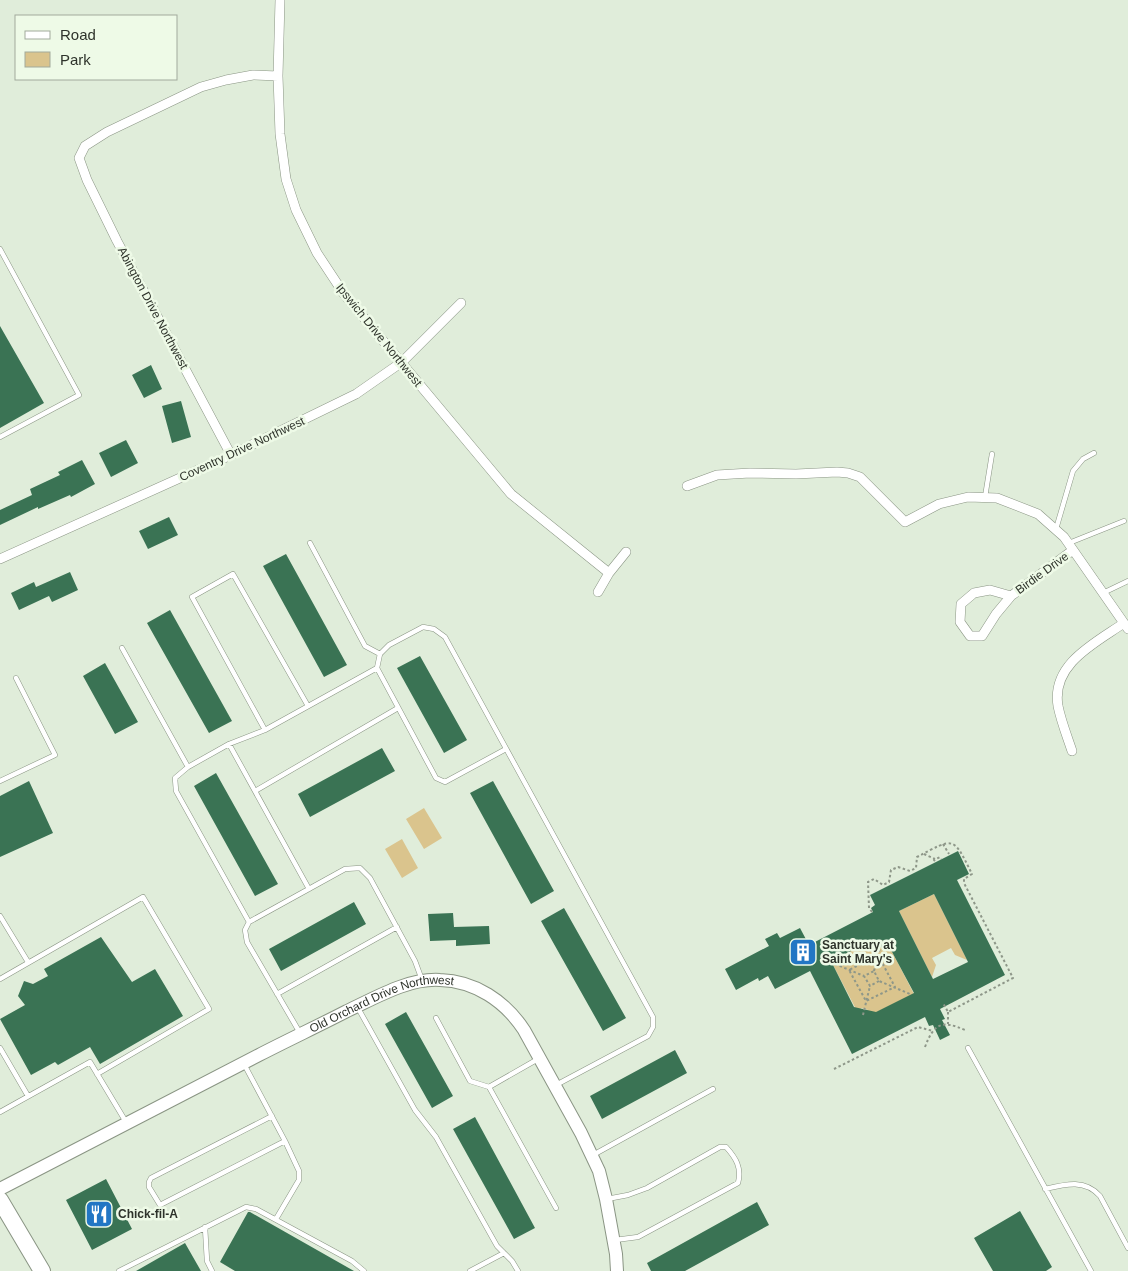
<svg xmlns="http://www.w3.org/2000/svg" width="1128" height="1271" viewBox="0 0 1128 1271" font-family="Helvetica,sans-serif">
<style>
.green{fill:#dac48d}
.building{fill:#3a7354;fill-rule:evenodd}
.lines{fill:none;stroke-linecap:round;stroke-linejoin:round}
.lane-casing{stroke:#8a9584;stroke-width:5.5}
.street-casing{stroke:#8a9584;stroke-width:10}
.secondary-casing{stroke:#8a9584;stroke-width:14}
.highway-casing{stroke:#8a9584;stroke-width:18}
.path{stroke:#8e9789;stroke-width:2;stroke-dasharray:2.5 2.5;stroke-linecap:butt}
.lane{stroke:#fff;stroke-width:4.5}
.street{stroke:#fff;stroke-width:9}
.secondary{stroke:#fff;stroke-width:12}
.highway{stroke:#fff;stroke-width:16}
.labels{text-anchor:middle;dominant-baseline:central;stroke-width:5;stroke-linejoin:round;paint-order:stroke}
.street-label{font-size:12px;fill:#2e332b;stroke:#eefae7}
.poi-label{font-size:12px;font-weight:bold;fill:#2e332b;stroke:#eefae7;text-anchor:start}
</style>
<rect width="100%" height="100%" fill="#e0edda"/>
<!-- green -->
<path class="green" d="M424,808L442,838L424,849L406,819Z
M402,839L418,868L402,878L385,849Z
M934,894L967,960L955,955L951,948L932,958L936,965L932,977L899,911Z
M879,937L886,940L914,994L867,1017L868,1010L861,1008L859,1015L831,961Z"/>
<!-- building -->
<path class="building" d="M0,326L44,403L0,428Z
M151,365L162,389L144,398L132,375Z
M181,401L191,437L172,443L162,406Z
M126,440L138,463L111,477L99,453Z
M82,460L95,484L71,497L70,495L38,509V507L0,525V510L32,495L30,489L60,475L58,472Z
M169,517L178,535L148,549L139,531Z
M286,554L347,665L324,677L263,566Z
M70,572L78,590L52,602L49,596L19,610L11,593L34,582L36,587Z
M170,610L232,721L209,733L147,623Z
M420,656L467,740L444,753L397,668Z
M105,663L138,722L115,734L83,676Z
M382,748L395,771L310,817L298,794Z
M216,773L278,884L255,896L194,786Z
M29,781L53,833L0,857V796Z
M493,781L554,891L531,904L470,793Z
M958,851L969,874L957,880L1005,975L940,1009L945,1019L942,1020L950,1035L940,1040L933,1025L929,1026L925,1017L852,1054L810,971L775,989L768,976L759,981L758,978L736,990L725,969L769,946L765,939L777,933L780,938L800,928L809,945L873,912L871,908L875,905L870,895ZM934,894L968,962L933,979L899,911ZM867,943L891,950L914,993L876,1012L854,1007L831,961Z
M354,902L366,924L281,971L269,949Z
M564,908L626,1018L603,1031L541,921Z
M453,913L454,927L489,926L490,944L456,946V940L430,941L428,914Z
M101,937L132,982L155,969L183,1016L100,1064L90,1047L58,1065L55,1062L31,1075L0,1019L25,1005L18,996L24,981L33,984L48,976L44,969Z
M406,1012L453,1096L432,1108L385,1024Z
M675,1050L687,1073L602,1119L590,1096Z
M475,1117L535,1228L514,1239L453,1129Z
M106,1179L132,1229L92,1250L66,1200Z
M757,1202L769,1225L685,1271H651L647,1263Z
M1020,1211L1052,1267L1046,1271H993L974,1238Z
M248,1212H250L354,1271H235L220,1262Z
M185,1243L201,1271H136Z"/>
<g class="lines">
<!-- lane casing -->
<g class="lane-casing">
<path id="lane" d="M0,249L79,395L0,437
M985,497L992,454
M1056,529L1073,471L1083,459L1094,453
M310,543L365,646L380,654
M1069,543L1124,521
M1103,593L1128,581
M122,648L188,767
M265,730L192,597L233,574L308,706
M229,744L309,889
M506,749L445,782L436,778L377,668L380,654L389,645L423,627L434,629L445,637L653,1017V1027L648,1036L556,1085
M0,781L55,755L16,678
M255,791L398,708
M0,916L28,962
M249,922L176,791L175,778L188,767L229,744L265,730L377,668
M0,979L143,897L209,1009L97,1074
M277,994L397,927
M358,1008L415,1110L436,1137L497,1246L512,1261L518,1271
M436,1018L470,1081L489,1087
M300,1033L247,942L245,930L249,922L345,869L360,868L370,878L415,961L422,980
M0,1048L28,1096
M968,1048L1091,1271
M538,1059L489,1087L556,1208
M244,1064L285,1141L160,1205L149,1187V1182L151,1178L272,1116
M0,1112L90,1062L126,1122
M593,1155L713,1089
M1045,1189C1066,1184 1085,1179 1100,1196L1128,1248
M607,1199L628,1195L647,1188L720,1147H726C736,1158 742,1168 738,1183L638,1237L615,1240
M276,1219L299,1180V1171L285,1141
M205,1227L207,1261L212,1271
M119,1271L246,1207L256,1209L352,1261L364,1271
M470,1271L504,1253"/>
</g>
<!-- street casing -->
<g class="street-casing">
<path id="street" d="M280,0L278,76L280,134L286,179L296,210L317,253L344,294L511,494L609,573
M231,455L117,241L87,180L79,158L85,146L107,132L201,87L226,80L253,75L278,76
M687,486L717,475L750,473L796,474L837,472L848,473L860,477L905,522L939,504L968,497L997,498L1038,514L1064,537L1128,629
M0,559L231,455L356,394L402,362L461,303
M598,592L609,573L626,552
M1011,596L996,614L982,636H970L960,622L961,604L974,593L990,590L1011,596L1073,550
M1072,751C1067,736 1061,721 1058,706C1051,664 1095,643 1124,623"/>
</g>
<!-- secondary casing -->
<g class="secondary-casing">
<g id="secondary">
<path id="s1" d="M0,1189C86,1144 173,1100 259,1055C288,1040 318,1026 347,1011C375,998 408,978 440,980C475,981 505,1001 524,1030L581,1133L599,1171L606,1199L616,1254L617,1271"/>
</g>
</g>
<!-- highway casing -->
<g class="highway-casing">
<path id="highway" d="M0,1200L42,1271"/>
</g>
<!-- path -->
<path class="path" d="M943,844L949,854
M924,854L935,859
M935,861L934,860L940,857L941,859
M872,912L869,908L868,882L874,879L883,885L889,882L891,870L898,867L910,871L916,868L917,857C955,837 953,836 972,874L964,879V883L1013,978L948,1012L943,1003
M878,955L895,987L866,1001L849,970Z
M835,964L864,976
M874,971L882,940
M879,981L870,986L864,976L874,971L879,981L910,994
M948,1012V1024
M863,1015L870,986
M925,1047C934,1023 942,1020 965,1030
M834,1069L918,1027L933,1031"/>
<!-- lane -->
<use href="#lane" class="lane"/>
<!-- street -->
<use href="#street" class="street"/>
<!-- secondary -->
<use href="#secondary" class="secondary"/>
<!-- highway -->
<use href="#highway" class="highway"/>
</g>
<!-- icons -->
<defs>
<g id="building-square" transform="scale(1.4375)"><rect x="-9" y="-9" width="18" height="18" rx="4" fill="#2276c4" stroke="#eefae7"/><path d="M-4-6H4V6H1V3H-1V6H-4ZM-2.5-4.3h1.7v1.8h-1.7ZM.8-4.3h1.7v1.8H.8ZM-2.5-1h1.7V.8h-1.7ZM.8-1h1.7V.8H.8Z" fill="#fff"/></g>
<g id="restaurant-square" transform="scale(1.4375)"><rect x="-9" y="-9" width="18" height="18" rx="4" fill="#2276c4" stroke="#eefae7"/><path d="M-5-6h1v4h1v-4h1v4h1v-4h1v5L-1.5 .5V6h-2V.5L-5-1ZM5-6V6H3V1.5H1.5Q1.5-4 5-6Z" fill="#fff"/></g>
</defs>
<g fill-rule="evenodd">
<use href="#building-square" x="803" y="952"/>
<use href="#restaurant-square" x="99" y="1214"/>
</g>
<g class="labels">
<!-- street labels -->
<g class="street-label">
<text transform="translate(153 308) rotate(62)">Abington Drive Northwest</text>
<text transform="translate(379 335) rotate(51)">Ipswich Drive Northwest</text>
<text transform="translate(242 449) rotate(-25)">Coventry Drive Northwest</text>
<text transform="translate(1042 573) rotate(-36)">Birdie Drive</text>
<text stroke="none"><textPath href="#s1" startOffset="426">Old Orchard Drive Northwest</textPath></text>
</g>
<!-- poi labels -->
<g class="poi-label">
<text x="822" y="945">Sanctuary at<tspan x="822" dy="14">Saint Mary's</tspan></text>
<text x="118" y="1214">Chick-fil-A</text>
</g>
</g>
<!-- legend -->
<rect x="15" y="15" width="162" height="65" fill="#eefae7" stroke="#a1aa9c"/>
<rect x="25" y="31" width="25" height="8" fill="#ffffff" stroke="#a1aa9c"/>
<text x="60" y="40" font-size="15" fill="#2e332b">Road</text>
<rect x="25" y="52" width="25" height="15" fill="#dac48d" stroke="#a1aa9c"/>
<text x="60" y="65" font-size="15" fill="#2e332b">Park</text>
</svg>
